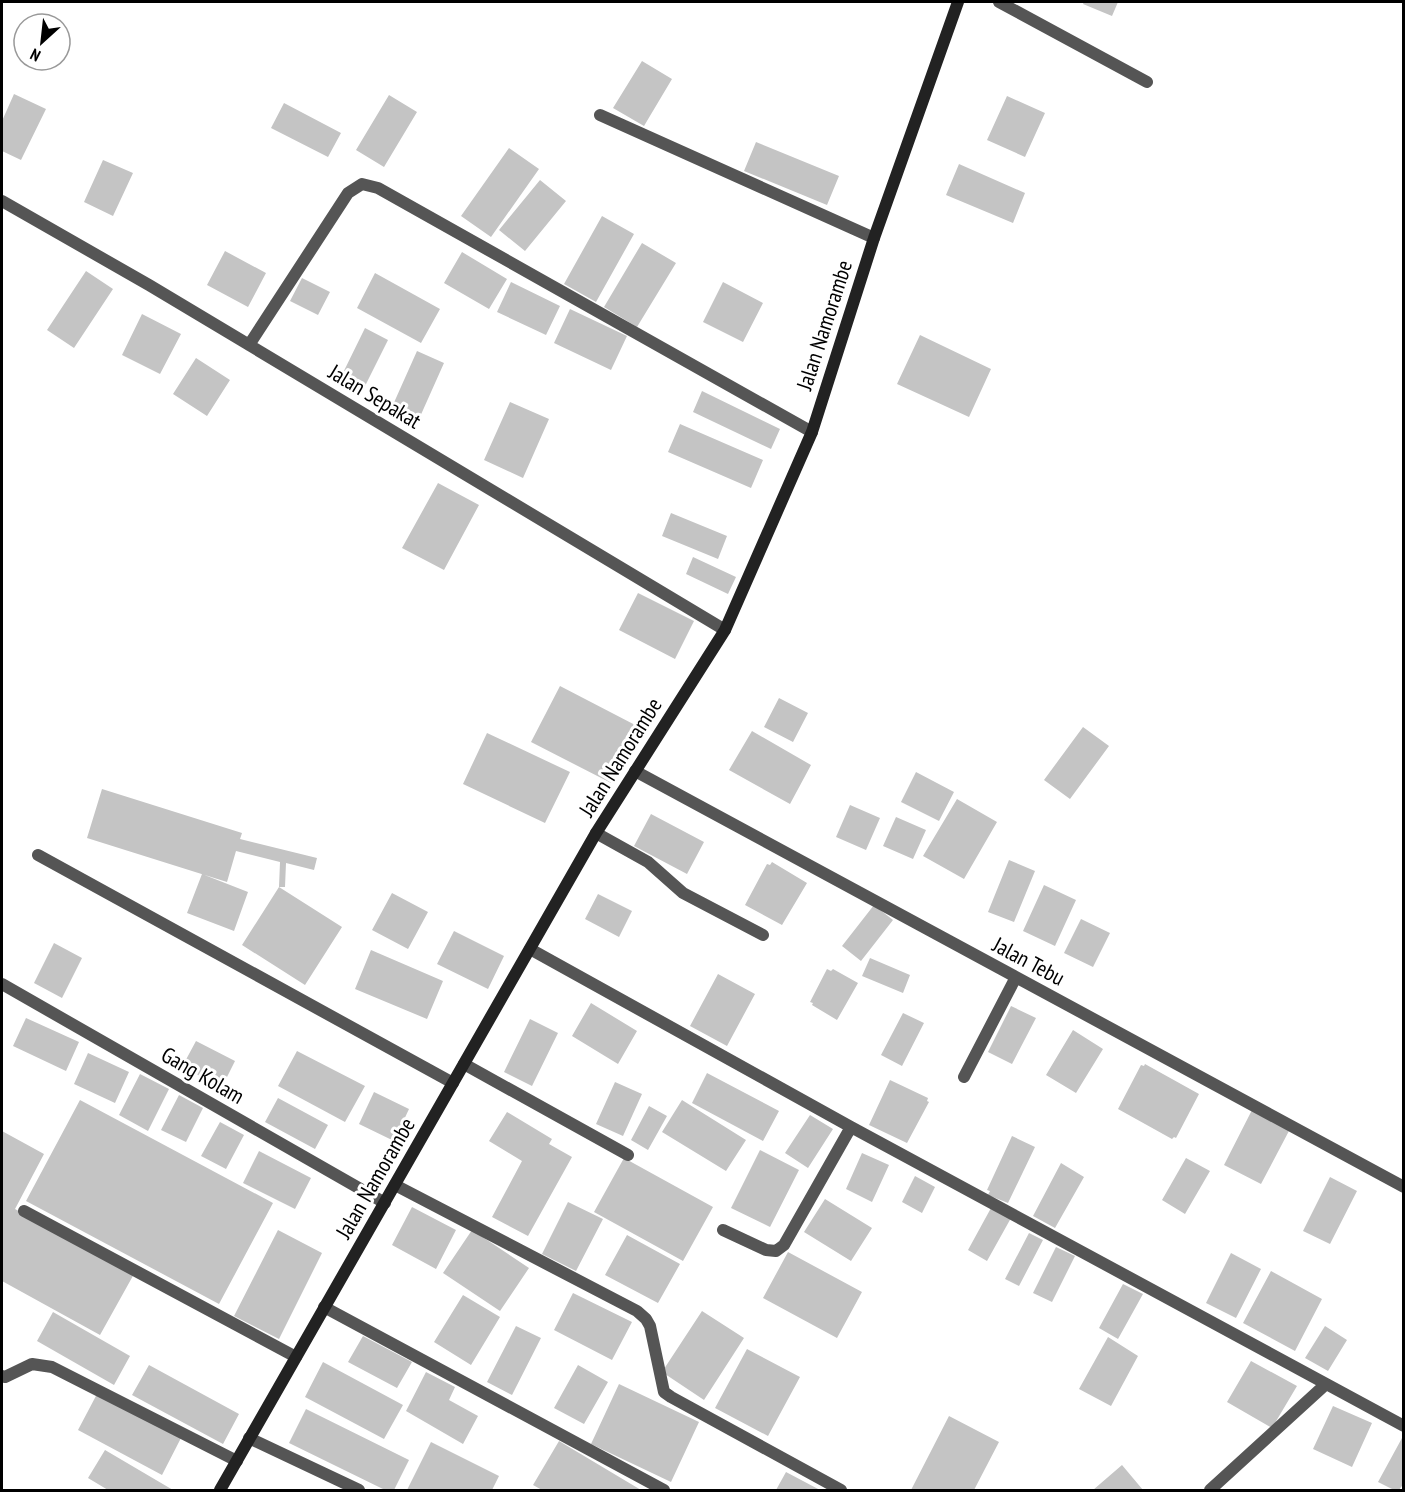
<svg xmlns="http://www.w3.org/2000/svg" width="1405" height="1492" viewBox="0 0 1405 1492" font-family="'PT Sans Narrow',sans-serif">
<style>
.building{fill:#c4c4c4}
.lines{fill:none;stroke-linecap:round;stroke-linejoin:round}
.lane{stroke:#555;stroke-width:12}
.street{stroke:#555;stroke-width:12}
.secondary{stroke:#222;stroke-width:12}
.labels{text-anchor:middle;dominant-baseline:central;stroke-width:6;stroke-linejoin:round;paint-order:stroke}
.street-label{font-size:22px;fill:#000;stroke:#fff}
</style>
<rect width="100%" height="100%" fill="#fff"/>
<!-- building -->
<path class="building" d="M1084,2H1118L1112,16L1083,4Z
M642,61L672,79L644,126L613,108Z
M14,94L46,109L21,160L2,151V121Z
M389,95L417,112L384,167L356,150Z
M1007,96L1045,113L1025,157L987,140Z
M284,103L341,133L328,157L271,128Z
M756,142L839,176L827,205L744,171Z
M509,148L539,169L491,237L461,216Z
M103,160L133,173L113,216L84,202Z
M959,164L1025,193L1013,223L946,195Z
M540,180L566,201L525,251L499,230Z
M602,216L634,234L596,302L564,284Z
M642,243L676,263L637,327L604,307Z
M225,251L266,273L248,307L207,285Z
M462,252L507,279L489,309L444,283Z
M86,271L113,289L74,348L47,330Z
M375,273L440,309L421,343L357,308Z
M302,278L330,292L318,315L290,301Z
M511,282L560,306L546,335L497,312Z
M723,282L763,303L743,342L703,322Z
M570,309L627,336L611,370L554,343Z
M142,314L181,334L160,374L122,355Z
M365,328L388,340L361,394L338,383Z
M920,335L991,369L969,417L897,384Z
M417,351L444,363L419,419L392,407Z
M196,358L230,380L207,416L173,394Z
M702,391L780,429L771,449L693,412Z
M510,402L549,419L523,478L484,460Z
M680,424L763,460L751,488L668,452Z
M438,483L479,505L444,570L402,548Z
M671,513L727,536L718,559L662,536Z
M693,557L736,577L728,594L686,574Z
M638,593L694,621L675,659L619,630Z
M560,686L639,727L611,783L531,742Z
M779,698L808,713L793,742L764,727Z
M1083,727L1109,746L1070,799L1044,780Z
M752,731L811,765L790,804L729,770Z
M487,733L570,772L545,823L463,784Z
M916,772L954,792L939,821L901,802Z
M102,789L242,833L240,839L317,858L314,870L286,863L285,887H279L280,862L236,851L227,882L87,838Z
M957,799L997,822L964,879L923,856Z
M850,805L880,818L866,850L836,837Z
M651,814L704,842L687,874L634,846Z
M896,817L926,830L913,859L883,846Z
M1009,860L1035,871L1014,922L988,912Z
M772,862L807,883L782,925L745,905L767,864L770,865Z
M202,874L248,892L234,931L187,913Z
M1044,885L1076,900L1055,946L1023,931Z
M279,887L342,927L305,985L242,945Z
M392,893L428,912L408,949L372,930Z
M598,894L632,911L619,937L585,919Z
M874,905L893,920L861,961L842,946Z
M1081,919L1110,933L1093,967L1064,953Z
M454,931L504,956L488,989L437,964Z
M54,943L82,958L62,998L34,983Z
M371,950L443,981L427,1019L355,989Z
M870,958L910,975L903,993L862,976Z
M827,969L831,971L833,969L858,983L837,1020L812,1005L813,1003L810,1002Z
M718,974L755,994L727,1046L690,1026Z
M591,1003L637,1031L618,1064L572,1036Z
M1011,1006L1036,1018L1012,1064L988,1052Z
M903,1013L924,1023L902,1066L881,1055Z
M26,1018L79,1042L66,1071L13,1046Z
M530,1019L558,1033L532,1086L504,1072Z
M1073,1030L1103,1049L1076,1093L1046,1075Z
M196,1041L235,1061L222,1087L182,1067Z
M297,1051L365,1086L345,1122L278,1086Z
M88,1053L129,1072L115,1103L74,1084Z
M1145,1064L1199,1094L1176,1138L1174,1137L1172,1139L1118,1109L1141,1065L1144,1066Z
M707,1073L779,1111L763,1141L692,1103Z
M140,1074L169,1089L148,1131L119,1115Z
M890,1080L928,1098L927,1101L929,1102L907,1143L869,1125Z
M615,1082L642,1094L623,1136L596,1124Z
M374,1092L409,1109L394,1141L359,1124Z
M179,1095L203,1108L186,1142L161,1130Z
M278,1098L328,1125L315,1149L265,1122Z
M80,1100L273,1203L219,1304L26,1201Z
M682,1100L746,1140L726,1171L662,1132Z
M649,1106L667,1116L648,1150L631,1140Z
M1252,1110L1290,1129L1261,1184L1224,1165Z
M507,1112L552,1139L549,1144L572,1157L528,1236L492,1217L522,1161L489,1141Z
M810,1115L833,1129L808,1168L785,1153Z
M220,1122L244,1135L226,1169L201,1156Z
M2,1131L44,1154L15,1209L134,1274L100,1335L2,1281Z
M1012,1136L1035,1147L1008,1203L988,1195L990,1191L987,1190Z
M760,1150L799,1170L770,1227L731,1208Z
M259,1151L311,1178L295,1209L243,1183Z
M862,1153L889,1165L872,1202L846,1189Z
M624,1158L713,1207L683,1261L594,1212Z
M1186,1158L1210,1171L1185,1214L1162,1200Z
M1061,1163L1084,1177L1055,1228L1033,1216Z
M915,1176L935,1187L922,1213L902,1202Z
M1330,1177L1357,1191L1330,1244L1303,1231Z
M825,1199L872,1228L851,1261L804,1232Z
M568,1202L603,1219L576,1271L542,1254Z
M412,1207L456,1230L436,1269L392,1245Z
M991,1208L1011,1218L987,1261L968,1250Z
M278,1230L322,1253L279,1339L234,1316Z
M472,1230L529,1268L500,1311L443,1273Z
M1029,1233L1043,1240L1019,1286L1005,1279Z
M627,1235L680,1264L658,1303L605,1275Z
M1056,1247L1075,1256L1052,1302L1033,1293Z
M788,1252L862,1292L837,1338L763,1298Z
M1231,1253L1261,1269L1236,1318L1206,1303Z
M1271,1271L1322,1299L1295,1351L1243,1323Z
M1123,1284L1143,1294L1118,1339L1099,1328Z
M573,1293L632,1322L612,1360L554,1330Z
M463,1295L500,1317L471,1365L434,1342Z
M702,1311L744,1338L704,1400L662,1372Z
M53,1312L130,1356L114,1385L37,1341Z
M516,1326L541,1338L512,1395L487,1382Z
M1325,1326L1347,1340L1328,1371L1305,1358Z
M363,1336L412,1362L397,1388L348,1362Z
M1108,1337L1138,1356L1111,1406L1079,1389Z
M747,1349L800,1377L768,1436L715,1408Z
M1251,1361L1297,1386L1272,1428L1227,1402Z
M323,1362L403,1405L384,1439L305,1397Z
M149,1365L239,1414L223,1444L132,1395Z
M578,1365L608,1382L584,1424L554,1408Z
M426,1372L455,1387L449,1400L478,1416L463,1444L406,1411Z
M619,1384L699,1422L671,1482L591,1444Z
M97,1394L181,1438L162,1475L78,1430Z
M1333,1406L1372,1423L1352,1467L1313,1449Z
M306,1409L409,1460L394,1490H385L289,1443Z
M949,1416L999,1442L974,1490H911Z
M1402,1438L1404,1440V1483L1399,1490H1394L1378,1482Z
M559,1441L641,1490H542L533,1485Z
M431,1442L499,1476L492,1490H407Z
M105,1450L173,1490H108L88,1478Z
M1122,1465L1143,1490H1093Z
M786,1472L820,1490H776Z"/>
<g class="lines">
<!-- lane -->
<path class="lane" d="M24,1211L296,1357"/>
<!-- street -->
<path class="street" d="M999,2L1147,82
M600,115L874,238
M2,201L149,285L725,630
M249,345L348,193L362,184L378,188L812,432
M635,771L1404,1187
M596,833L648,862L683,893L763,935
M38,855L453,1083
M530,949L851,1127L1404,1426
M2,984L385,1203
M464,1064L628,1155
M964,1077L1016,977
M395,1185L637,1311L646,1319L650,1326L664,1392L671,1397L841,1490
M723,1230L766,1250L776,1251L784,1245L851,1127
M324,1307L664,1490
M2,1376L5,1377L32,1364L52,1367L237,1461
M249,1438L359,1490
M1210,1490L1326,1384"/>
<!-- secondary -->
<path class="secondary" d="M220,1490L596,833L725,630L812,432L874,238L958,2"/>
</g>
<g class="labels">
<!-- street labels -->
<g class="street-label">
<text transform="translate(824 325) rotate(-72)">Jalan Namorambe</text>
<text transform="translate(375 396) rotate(31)">Jalan Sepakat</text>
<text transform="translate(620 757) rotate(-58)">Jalan Namorambe</text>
<text transform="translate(1029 961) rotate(28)">Jalan Tebu</text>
<text transform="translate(203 1075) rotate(30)">Gang Kolam</text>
<text transform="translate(375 1178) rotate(-60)">Jalan Namorambe</text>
</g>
</g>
<!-- border -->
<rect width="1405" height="1492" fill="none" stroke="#000000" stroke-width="6"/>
<!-- north arrow -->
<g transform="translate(42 42) rotate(207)"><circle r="28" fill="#ffffff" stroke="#999999" stroke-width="1.5"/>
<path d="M0-4.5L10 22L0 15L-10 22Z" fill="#000000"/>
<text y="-9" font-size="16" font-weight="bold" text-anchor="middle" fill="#000000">N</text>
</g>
</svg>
